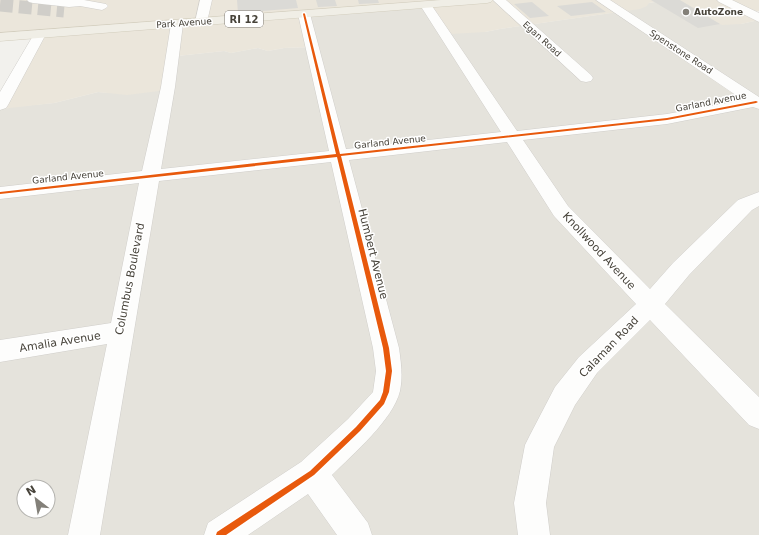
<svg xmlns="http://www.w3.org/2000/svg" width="759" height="535" viewBox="0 0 759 535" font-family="'DejaVu Sans',sans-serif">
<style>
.residential{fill:#e5e3dc;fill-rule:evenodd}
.commercial{fill:#ebe6db}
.building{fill:#dbdad6}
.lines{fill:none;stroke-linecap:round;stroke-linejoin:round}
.minor-tunnel{stroke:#d0cec9;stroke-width:13;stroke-dasharray:13 6;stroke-linecap:butt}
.minor-casing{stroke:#d0ceca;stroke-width:1}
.major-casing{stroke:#d2cdbd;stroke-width:1}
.minor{fill:#fdfdfc;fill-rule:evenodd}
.major{fill:#f0eee6;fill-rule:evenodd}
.cycleway-casing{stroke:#fff;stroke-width:3}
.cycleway{fill:#e8590c;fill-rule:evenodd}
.poi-dot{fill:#838079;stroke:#fff;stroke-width:1.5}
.labels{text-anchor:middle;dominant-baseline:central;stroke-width:3;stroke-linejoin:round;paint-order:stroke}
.far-poi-label{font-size:9px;font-weight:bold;fill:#47433a;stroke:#fff;text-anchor:start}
.far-street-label{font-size:9px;fill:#47433a;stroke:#fff}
.shield{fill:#fff;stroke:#7e7b75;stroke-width:1}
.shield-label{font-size:10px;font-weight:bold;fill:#47433a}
.street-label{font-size:11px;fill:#47433a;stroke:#fff}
</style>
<rect width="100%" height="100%" fill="#f2f1ed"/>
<!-- residential -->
<path class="residential" d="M667,0L741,24L759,20V535H0V108L54,103L98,92L111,93L177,56L224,51L231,53L258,48L268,51L284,48L311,47L305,15L425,5L479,31L485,32L500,29L618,12L649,3ZM24,487H48V511H24Z"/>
<!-- commercial -->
<path class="commercial" d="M0,0H665L649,3L647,6L640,9L500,29L485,32L450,34L429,7L306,15L311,47L284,48L268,51L258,48L231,53L224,51L177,56L167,90L127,95L98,92L54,103L1,109L44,35L0,38Z
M667,0H759V11L749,12L759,20L741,24L722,25Z"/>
<!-- building -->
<path class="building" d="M237,0H296L298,8L238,13Z
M316,0H335L337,6L318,7Z
M358,0H378L379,3L359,4Z
M651,0H680L720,24L698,28Z
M532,2L549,16L530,18L514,4Z
M592,2L606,12L571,16L557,6Z"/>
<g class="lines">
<!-- minor-tunnel -->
<path class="minor-tunnel" d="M0,5L64,11"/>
<!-- minor casing -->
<g class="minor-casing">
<path id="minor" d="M27,0H84L106,4L108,6L106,8L102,10L80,6L69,7L33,3L29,2Z
M200,0H212L207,22L205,25H197L195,22Z
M493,0H506L591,75L593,78L591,81L586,82L581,81Z
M596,0H610L759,97V109L753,107L667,124L523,140L568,206L650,289L673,263L738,200L759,192V206L752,210L689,275L665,304L759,397V429L749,425L650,320L597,373L575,405L554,447L546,503L550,535H518L514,503L525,445L530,435L555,387L579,357L636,304L554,216L507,142L349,160L399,348C401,363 403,376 400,391C393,420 353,454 332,475L368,523L372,535H337L308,494L248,535H204L208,523L301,462L348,419L373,392L376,371L373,348L331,162L159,181L100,535H68L107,344L0,362V340L111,323L139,183L0,199V187L142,171L161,87L171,24L173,21H181L183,24L175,87L161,169L329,151L298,14L300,11H308L310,14L346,149L501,132L420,5L422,3H430L517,131L667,114L743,100Z
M717,0H732L759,13V22L719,2Z
M40,30L45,31L46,34L8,105L6,108L0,110V92L34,34L35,31Z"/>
</g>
<!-- major casing -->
<g class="major-casing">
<path id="major" d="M441,0H493L491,2L487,3L0,41V33Z"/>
</g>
<!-- minor -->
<use href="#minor" class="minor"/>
<!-- major -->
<use href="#major" class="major"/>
<!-- cycleway casing -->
<g class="cycleway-casing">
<path id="cycleway" d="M304,13L305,14L340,154L667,118L756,101L758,102L756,103L667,120L341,156L389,348L392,371L389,392L384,404L360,431L314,475L226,535H216L217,532L310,471L356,427L380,400L383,392L386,371L383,348L337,157L0,194V192L336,154L303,14Z"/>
</g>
<!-- cycleway -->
<use href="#cycleway" class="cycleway"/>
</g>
<!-- markers -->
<circle class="poi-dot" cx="686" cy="12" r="4"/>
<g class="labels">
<!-- far-poi labels -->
<g class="far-poi-label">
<text x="694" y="12">AutoZone</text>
</g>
<!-- far-street labels -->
<g class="far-street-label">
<text transform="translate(184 23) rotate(-4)">Park Avenue</text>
<text transform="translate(542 39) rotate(42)">Egan Road</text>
<text transform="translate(681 52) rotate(33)">Spenstone Road</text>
<text transform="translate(711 102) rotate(-11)">Garland Avenue</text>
<text transform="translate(390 142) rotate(-6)">Garland Avenue</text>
<text transform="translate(68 177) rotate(-6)">Garland Avenue</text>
</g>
<!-- shield labels -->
<rect class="shield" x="225" y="11" width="38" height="16" rx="3"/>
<g class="shield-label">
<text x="244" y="19">RI 12</text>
</g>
<!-- street labels -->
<g class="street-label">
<text transform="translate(599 251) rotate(47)">Knollwood Avenue</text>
<text transform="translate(373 254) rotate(76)">Humbert Avenue</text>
<text transform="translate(130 279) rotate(-79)">Columbus Boulevard</text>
<text transform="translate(60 342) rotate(-9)">Amalia Avenue</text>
<text transform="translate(609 347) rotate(-46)">Calaman Road</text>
</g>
</g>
<!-- north arrow -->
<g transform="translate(36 499) rotate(329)"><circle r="19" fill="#ffffff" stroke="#b5b4b0"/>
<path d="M0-3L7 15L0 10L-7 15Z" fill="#838079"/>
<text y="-6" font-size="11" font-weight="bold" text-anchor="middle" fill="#47433a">N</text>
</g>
</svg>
